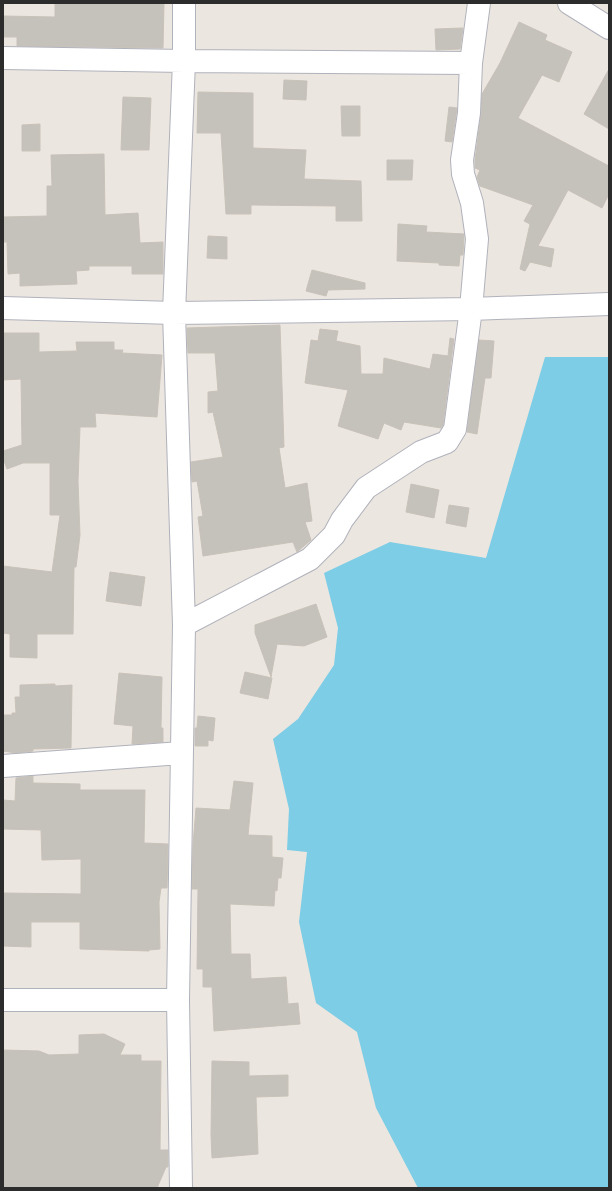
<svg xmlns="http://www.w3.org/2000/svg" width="612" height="1191" viewBox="0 0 612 1191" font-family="'Varela Round',sans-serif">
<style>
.water{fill:#7ccde5}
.building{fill:#c5c1bb;stroke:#c8c2b9}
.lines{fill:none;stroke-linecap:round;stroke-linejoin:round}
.street-casing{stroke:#b0b2bb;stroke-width:24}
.secondary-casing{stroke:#b0b2bb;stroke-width:24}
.street{stroke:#fff;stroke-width:22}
.secondary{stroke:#fff;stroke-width:22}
</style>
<rect width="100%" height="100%" fill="#ece6e0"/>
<!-- water -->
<path class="water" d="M545,357H609V1188H418L376,1108L357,1032L316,1003L299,922L307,852L287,850L289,809L273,739L298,719L334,665L338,628L324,573L390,542L486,558Z"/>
<!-- building -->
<path class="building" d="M55,3H164L163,48L17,46V37H3V16L55,17Z
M519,22L547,35L545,40L572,52L559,82L542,75L518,118L609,166V194L602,208L568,190L538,246L554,249L551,267L530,262L525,271L520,269L530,224L524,221L533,205L480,186L477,177L480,170L475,168V160L481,115L482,94L500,63Z
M463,28L460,49L436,50L435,29Z
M609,69V129L584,114Z
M284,80L307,81L306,100L283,99Z
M198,92L253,93V148L306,150L304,179L361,181L362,221H336V206L251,205V214H226L221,133H197Z
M123,97L151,98L149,150H121Z
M341,106H360V136H342Z
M449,107L457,108L452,142L445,141Z
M40,124V151H22V125Z
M104,154L105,215L138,213L140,243L163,242V274H132V266H89V270L76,271L77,284L20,286V273L8,274L7,242H3V217L47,216V186H52L51,155Z
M387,160H413L412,180H387Z
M398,224L427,226L426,232L464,234L463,255H460L459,266L439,265V263L397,261Z
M208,236L227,237V259L207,258Z
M312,270L365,283V289L328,290L326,296L306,291Z
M280,325L284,447L279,448L285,488L307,483L312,521L305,522L311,540L297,552L293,542L203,556L198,517L203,516L197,481L192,482L191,462L223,457L213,412L208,413V392L218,391L215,353H188L187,328Z
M320,329L338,331L336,341L360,346L361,374H383L384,358L430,369L433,354L448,356L450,338L454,339L443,425L441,428L404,422L401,430L384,423L378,439L338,426L348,390L305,383L311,340L318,341Z
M3,333H39V352L77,351L76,342H114V350H123L122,353L162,355L157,417L95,413L96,427H80L78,481L80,535L76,567H74L73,634H37V658L10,657V634L3,633V566L52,572L60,515H50V463H23L7,469L3,458V451L22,445L21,379L3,380Z
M479,340L494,341L491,378H485L477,434L467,432Z
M411,484L439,490L434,518L406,512Z
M449,505L469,508L466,527L446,523Z
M110,572L145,577L141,606L106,601Z
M316,604L327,637L304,646L277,644L271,677L255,633V625Z
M245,672L272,678L268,699L240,693Z
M119,673L162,677L161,728H163V742L132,744L133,726L114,724Z
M55,684V686L72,685L71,748L33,749V751L16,753L3,751V715H12V713H16L15,697H20V685Z
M198,716L215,718L213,741L208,740V746H195V728H197Z
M33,776V783L80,784V790H145L144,843L168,844L167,888H161L159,902L160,949L149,950V951L80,949V922H31V947L3,946V893L81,894V859L42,860L41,830L3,829V800L15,801L16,778Z
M234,781L253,783L248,835L272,836V857L283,858L281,878H278L277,891L275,890L274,906L230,904L231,954H250L251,979L286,977L288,1004L298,1003L300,1024L214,1031L212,987H203V969H197L198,889H192L193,845L196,808L230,810Z
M104,1034L125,1044L120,1055H141V1061H161L160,1150H168V1167H166L157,1188H3V1050L39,1051L49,1055L79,1054V1035Z
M212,1061L249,1062V1076L288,1075V1096L256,1097L258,1154L212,1158L211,1135Z"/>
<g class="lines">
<!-- street casing -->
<g class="street-casing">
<path id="street" d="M184,3V61L471,63
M3,58L184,61L174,313L184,625L178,1000L181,1188
M3,308L174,313L471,309L477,239L472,203L463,174L462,160L469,113L471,63L479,3
M184,625L310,559L334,535L342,520L366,488L421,452L447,442L455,429L471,309L609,304
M3,766L181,753
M3,1000H178"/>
</g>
<!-- secondary casing -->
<g class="secondary-casing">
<path id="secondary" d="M569,3L609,28"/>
</g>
<!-- street -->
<use href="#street" class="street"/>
<!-- secondary -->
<use href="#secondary" class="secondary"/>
</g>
<!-- border -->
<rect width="612" height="1191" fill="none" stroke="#2c2c2c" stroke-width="8"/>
</svg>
